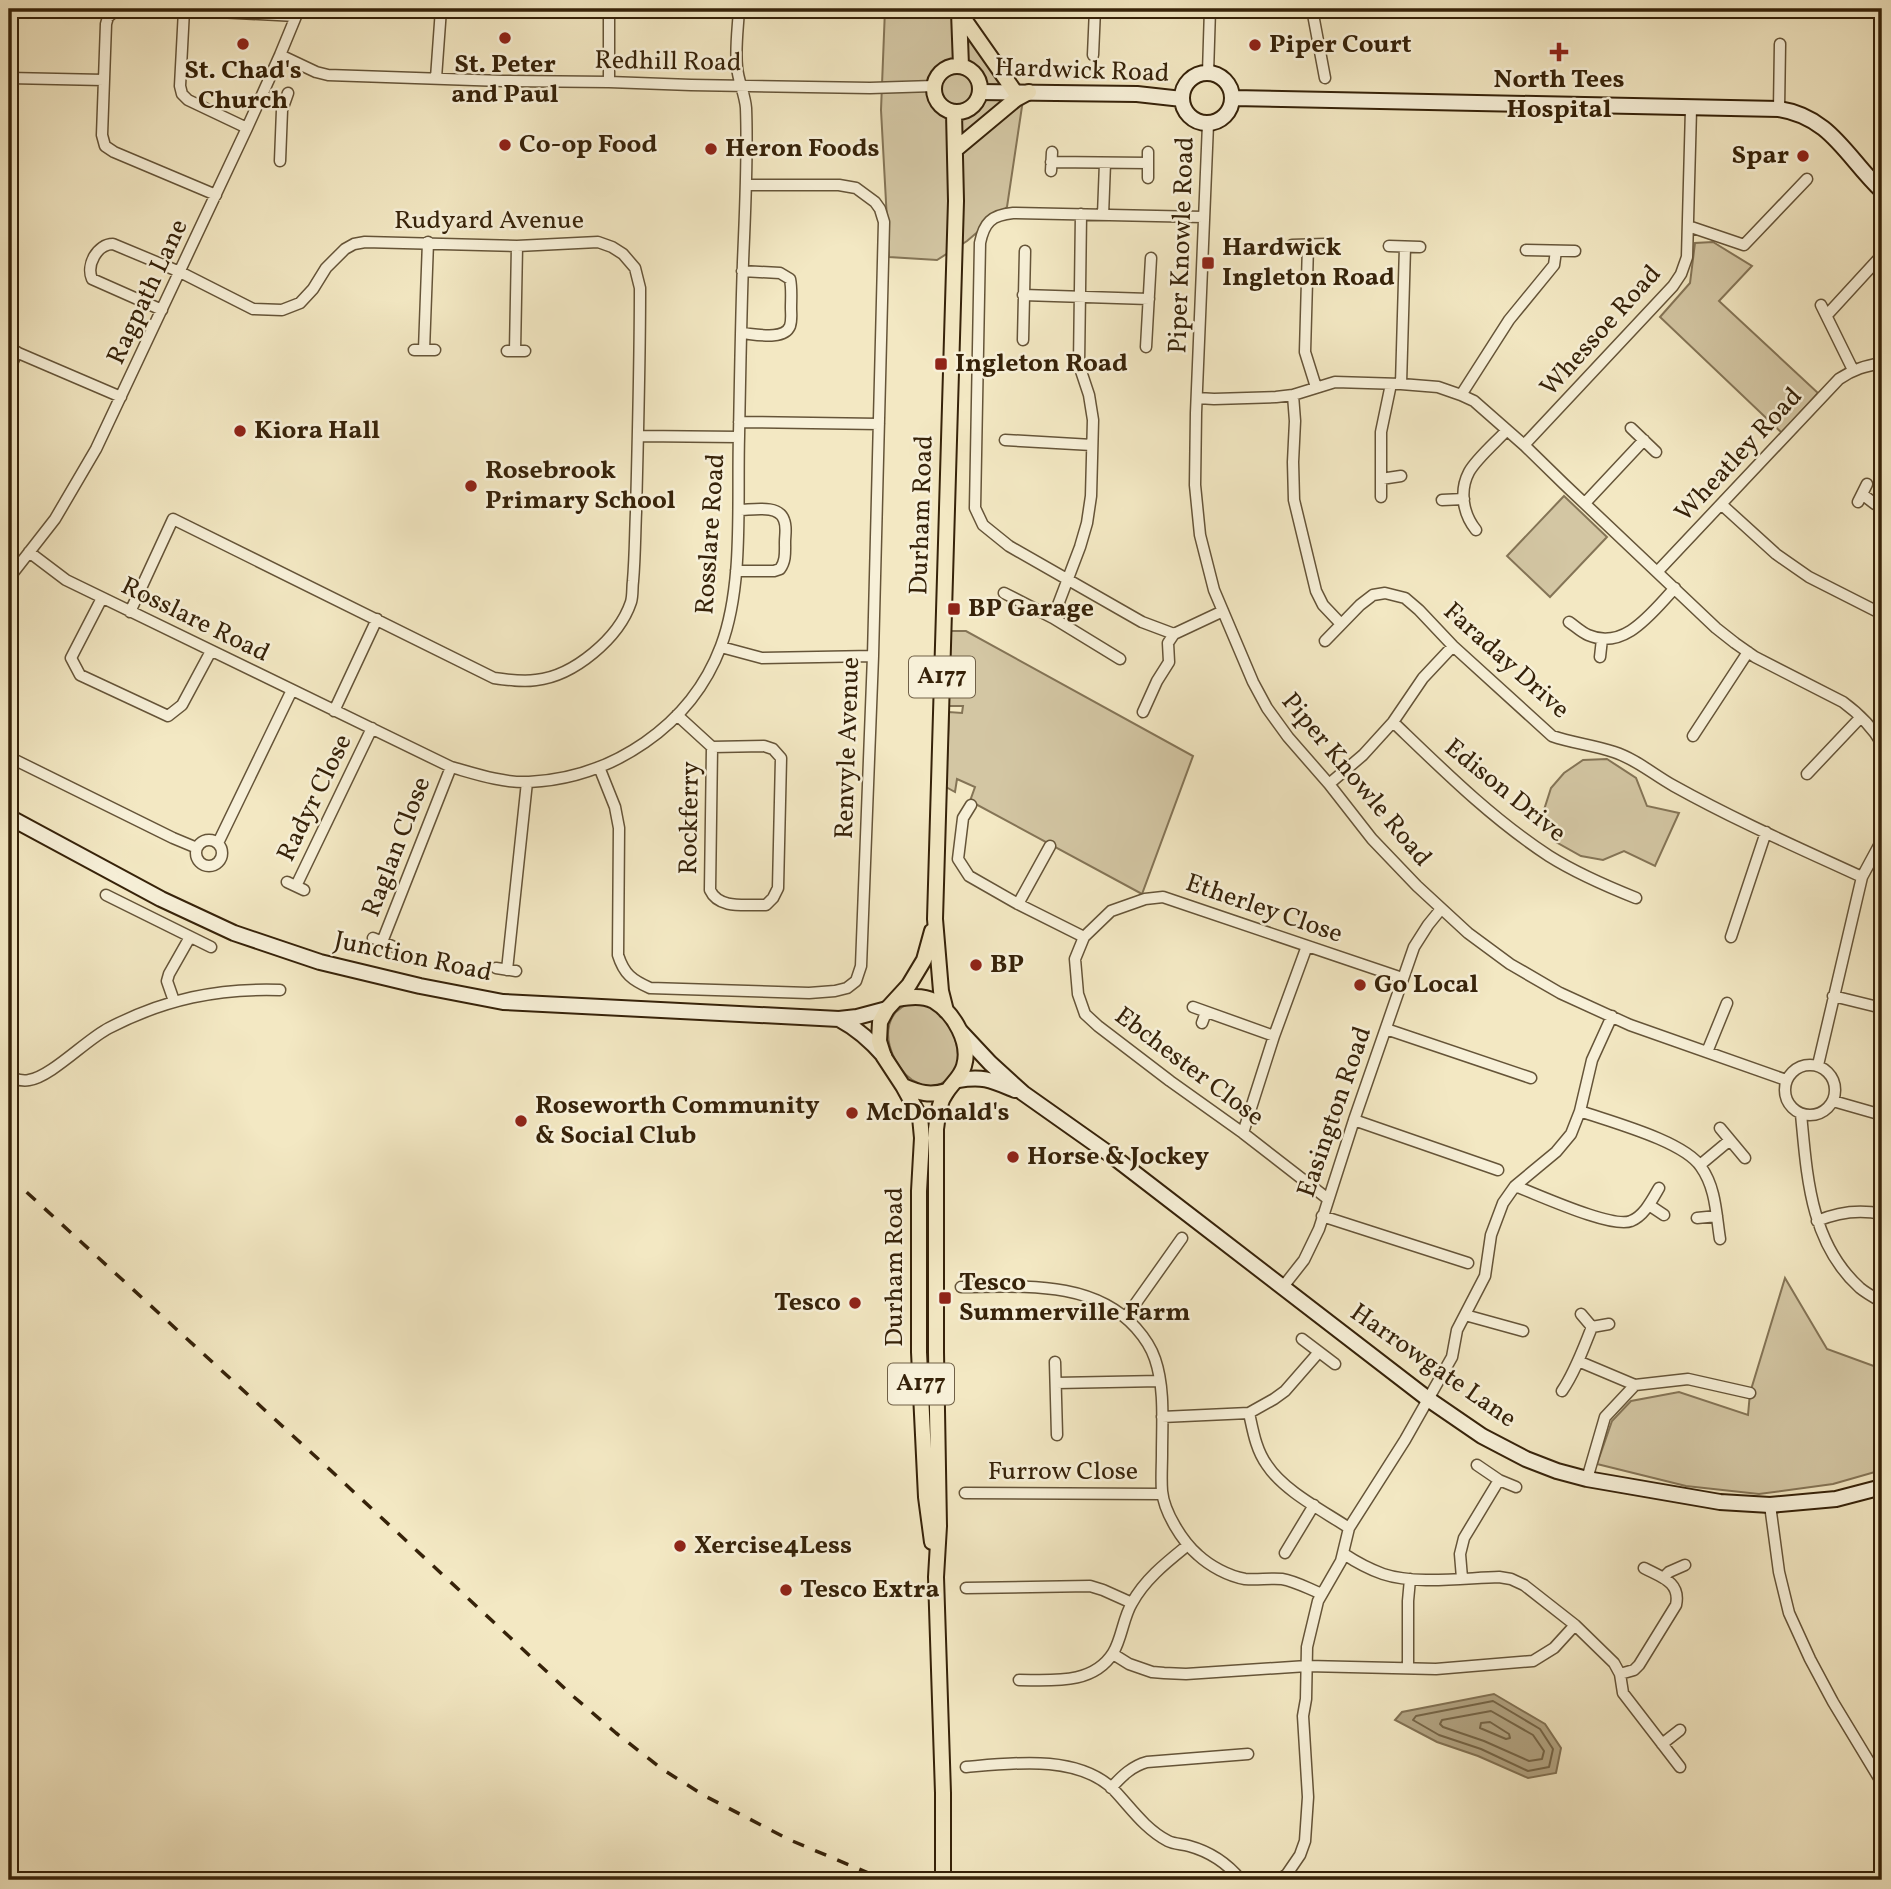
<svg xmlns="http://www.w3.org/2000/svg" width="1891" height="1889" viewBox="0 0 1891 1889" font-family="Vollkorn,serif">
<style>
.green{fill:#d3c6a3;stroke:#847456;stroke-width:2}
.water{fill:#b3a584;stroke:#817153;stroke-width:2}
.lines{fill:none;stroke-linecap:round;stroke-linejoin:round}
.shore{stroke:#746446;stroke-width:2}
.street-casing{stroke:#655438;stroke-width:13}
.secondary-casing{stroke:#362209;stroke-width:18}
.primary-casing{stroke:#362209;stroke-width:18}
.street{stroke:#f7f0d8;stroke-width:10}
.secondary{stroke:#f7f0d8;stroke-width:14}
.primary{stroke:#f3e8c3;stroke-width:14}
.rail{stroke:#362209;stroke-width:3.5;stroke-dasharray:12 12;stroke-linecap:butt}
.poi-dot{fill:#8f2418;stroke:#f7f0d8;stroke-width:2.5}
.labels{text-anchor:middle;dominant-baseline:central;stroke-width:5;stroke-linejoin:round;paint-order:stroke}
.shield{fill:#f7f0d8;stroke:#706047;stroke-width:2}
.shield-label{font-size:24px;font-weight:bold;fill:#362209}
.poi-label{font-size:26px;font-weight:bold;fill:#362209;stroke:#f7f0d8;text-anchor:start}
.street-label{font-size:26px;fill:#362209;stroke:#f7f0d8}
</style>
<rect width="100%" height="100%" fill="#f3e8c3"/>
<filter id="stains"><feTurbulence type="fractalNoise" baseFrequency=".00286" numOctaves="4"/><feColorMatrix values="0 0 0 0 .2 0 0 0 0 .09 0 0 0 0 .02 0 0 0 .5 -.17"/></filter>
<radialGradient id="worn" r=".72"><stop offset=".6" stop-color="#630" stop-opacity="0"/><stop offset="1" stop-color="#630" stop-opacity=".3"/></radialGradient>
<!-- green -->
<path class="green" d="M885,9H965L1024,93L1007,207L967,241L937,260L889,257L881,110Z
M1713,242L1752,266L1719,301L1818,393L1782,433L1660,317L1690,283L1695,243Z
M1564,496L1607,537L1550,597L1507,556Z
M950,631H966L1193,756L1142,894L970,801L975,787L957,779L955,792L946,787L949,712L962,713L963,706H948Z
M1607,759L1636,778L1647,806L1679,813L1655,866L1624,851L1603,860L1581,856L1556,842L1543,813L1551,788L1564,773L1583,760Z
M915,1002C920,1004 926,1004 931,1007C952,1019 968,1057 950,1077C911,1117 854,1015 915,1002Z
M1785,1278L1827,1349L1882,1369V1470L1833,1484L1759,1494L1686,1486L1597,1464L1612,1421L1631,1401L1679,1392L1748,1415L1750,1393Z"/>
<!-- water -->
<path class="water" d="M1494,1694L1545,1724L1561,1748L1556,1773L1528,1778L1478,1756L1437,1742L1395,1720L1402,1712Z"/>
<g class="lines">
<!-- shore -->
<path class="shore" d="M1493,1701L1540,1729L1553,1749L1549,1767L1528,1771L1481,1749L1439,1735L1413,1720L1416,1716Z
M1491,1711L1533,1735L1544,1751L1542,1759L1529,1761L1484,1741L1443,1727L1440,1724L1442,1720Z
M1490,1722L1509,1734L1510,1738L1506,1739L1480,1728L1481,1723Z"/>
<!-- street casing -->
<g class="street-casing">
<path id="street" d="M118,9L108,17L106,24L102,135L105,146L114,152L216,195
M161,9L296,16
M1312,9L1325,78
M184,10L180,86L182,94L188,100L247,128
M280,55L316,72L328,75L503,81L609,82L691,85L870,88L934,86
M1093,55L1095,9
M1208,73L1210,9
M9,78L104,80
M436,78L441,9
M609,82V9
M262,95L282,106
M1779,109L1780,44
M1208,124L1196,413L1195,485L1200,535L1214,590L1253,682L1267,708L1288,737L1329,784L1372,839L1417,886L1468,933L1510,964L1560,993L1630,1025L1786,1080
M280,161L282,110L288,93
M1051,162L1148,163
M1051,171L1052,152
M1148,178V152
M1103,215L1105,163
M1203,217L1013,213C991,215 984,223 980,243L975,508L983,525L1009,546L1142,622L1174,634L1223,611
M1688,226L1744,245L1807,179
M1292,245L1325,244
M1308,245L1305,352L1316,387
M1389,246L1420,247
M1526,250L1575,251
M1023,295L1149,299
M1821,305L1853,370
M1827,315L1882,255
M741,333C755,334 784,341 790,326C792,320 791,314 791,308C791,298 792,289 790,279L780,273L742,271
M1023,340L1025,251
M1146,347L1151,258
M9,349L121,397
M414,350H435
M424,350L428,242
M507,351H525
M515,351L517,246
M9,370L17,352
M1401,384L1405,247
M1293,395L1295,421L1293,462L1294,500L1316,591L1323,605L1341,624
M1461,395L1509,320L1554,265L1556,251
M1197,398L1214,399L1276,397L1293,395L1335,382L1401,384L1438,387L1461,395L1474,401L1524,445L1564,484L1716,628L1735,643L1755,657L1843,702C1858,713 1873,728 1882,744
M739,422L879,424
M1631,428L1656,452
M638,436L739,437
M1005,440L1092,445
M1524,445L1673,286L1681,274L1687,257L1691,109
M1381,479L1401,476
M1862,494L1875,504H1882
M1381,497V432L1391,384
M1442,500L1464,499
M1858,502L1867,484
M1585,503L1644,440
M1721,504L1776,554L1809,577L1882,614
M1476,530C1463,514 1459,491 1469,472C1476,459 1497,441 1507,430
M29,552L66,580L451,767C476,774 502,783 529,782C612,778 691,726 721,646C744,585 737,502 739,436C740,378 741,320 743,262C745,211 748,159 746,108C745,94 738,81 737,67C735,48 738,28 739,9
M736,571H774L780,569C786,561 785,552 785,542C785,535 787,527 784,520C779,504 752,510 739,510
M1658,571L1839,379C1854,369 1865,366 1882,363
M9,578L55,519L96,449L247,128L280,55L299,9
M1004,593L1053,618L1120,659
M102,598L71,658L80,675L168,716L182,705L211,651
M130,612L173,519L494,678C508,680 522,682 536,680C574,676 619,638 631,602C633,595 632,588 633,581C635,558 635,535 636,512C638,437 640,362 640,288L635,268L623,254L612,247L598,242L517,246L365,242L354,244L345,249L326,268L313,289L300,303L282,310L253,309L180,272L113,244C97,244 86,265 92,279L162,310
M1053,618L1080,547L1087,523L1091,496L1093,420L1089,395L1079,365L1081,214
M1569,622C1575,626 1581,632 1588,635C1625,651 1652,612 1675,588
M1325,641L1360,605L1373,595L1385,593L1405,598L1419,610L1453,646L1552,736C1572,743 1593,745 1614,752C1636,759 1654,775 1674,786C1735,820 1799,848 1862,877
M721,647L762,658L873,656
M1600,657L1602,639
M334,711L377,619
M1143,712L1157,681L1169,662L1168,643L1174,634
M677,715L712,747L764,746L773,749L781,758L778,888L773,898L766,905C747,904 719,910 710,890L712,747
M1393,722C1443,770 1491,818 1549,856C1576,873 1606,886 1636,898
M1693,736L1748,652
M9,757L173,838L197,848
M599,767L615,807L619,828L618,955C624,974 632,980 650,988L809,993L835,991L847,988L856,981L861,966L873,656L884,222L880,209L875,202L856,188L839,185H746
M1807,774L1860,718
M1329,784L1363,755L1393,722L1423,678L1453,646
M971,805L963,818L958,859L969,876L1018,904L1084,937
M196 853a13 13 0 1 1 26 0a13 13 0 1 1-26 0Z
M218,843L292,690
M287,882L304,890
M296,886L372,728
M106,895L211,947
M1018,904L1050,846
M1731,937L1766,832
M373,938L392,946
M382,942L451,767
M496,968L516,971
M507,970L527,782
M1833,996L1882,1008
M174,1001L167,981L169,974L190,937
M1193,1007L1274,1036
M1202,1023L1206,1012
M1386,1029L1531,1078
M1707,1052L1727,1003
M1785 1090a25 25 0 1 1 50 0a25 25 0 1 1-50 0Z
M1818,1065L1862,877L1882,840
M9,1077C16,1079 22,1082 29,1080C51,1077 87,1039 109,1028C165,999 218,988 280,990
M1833,1101L1882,1115
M1580,1111C1611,1122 1684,1141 1701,1167C1716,1188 1716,1214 1720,1239
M1801,1114C1807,1176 1810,1243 1860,1288C1866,1293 1875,1298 1882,1302
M1354,1120L1498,1170
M1720,1128L1745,1158
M1243,1133L1274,1036L1307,946
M1700,1165L1730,1140
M1515,1186C1537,1194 1612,1229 1631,1221C1644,1216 1652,1200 1659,1188
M1328,1199L1243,1133L1170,1081L1098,1026L1085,1014L1078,994L1075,959L1084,937L1111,911L1145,899L1163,897L1402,978
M1649,1205L1664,1215
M1322,1216L1468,1263
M1697,1218L1717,1216
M1817,1221C1838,1212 1859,1209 1882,1214
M961,1287C1020,1287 1092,1279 1136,1328C1144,1337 1151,1347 1155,1359C1165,1388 1162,1423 1162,1454C1162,1466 1161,1479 1162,1491C1164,1512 1182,1541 1198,1555C1210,1566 1228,1576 1245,1579C1257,1580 1270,1578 1282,1579C1295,1581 1309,1589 1322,1594
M1282,1288L1304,1260L1319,1229L1354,1120L1414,947L1428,925L1441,909
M1581,1314L1592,1327
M1465,1315L1523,1331
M1126,1317L1182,1238
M1302,1339L1335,1364
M1578,1361L1635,1385
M1055,1362L1057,1435
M1056,1383L1160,1381
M1562,1391C1575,1372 1583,1349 1592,1327L1609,1324
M1249,1413C1253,1431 1256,1450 1267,1465C1284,1491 1322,1510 1349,1528
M1162,1417L1249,1413L1274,1399L1285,1391L1319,1352
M1477,1465L1499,1480L1516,1487
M1587,1479L1605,1417L1635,1385L1688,1379L1750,1393
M965,1493L1162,1494
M1770,1505L1779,1572L1789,1613L1810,1659L1833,1702L1882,1783
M1285,1553L1314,1505
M1344,1554C1356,1562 1369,1569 1383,1574C1416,1585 1464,1578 1499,1577L1511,1579L1524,1585L1575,1625L1614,1663L1620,1674L1623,1693L1680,1767
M1462,1578L1460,1554L1464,1538L1499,1480
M1663,1578L1669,1572L1685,1565
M966,1588L1090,1586L1103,1590L1132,1603
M1113,1654L1129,1664L1152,1672L1164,1673L1186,1674L1307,1666L1436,1669L1533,1661L1554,1648L1575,1625
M1408,1668V1601L1410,1579
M1620,1674L1634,1670L1639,1665L1676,1605C1681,1582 1661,1577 1644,1568
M1019,1680C1052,1680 1093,1685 1113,1653C1122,1638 1123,1618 1132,1603C1145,1579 1167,1562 1188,1545
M1662,1744L1680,1730
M966,1767C1012,1763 1078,1754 1114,1790C1131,1808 1145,1829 1168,1841C1174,1844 1182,1844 1189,1846C1211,1852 1227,1863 1241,1880
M1111,1788C1122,1776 1132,1766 1147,1762L1248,1754
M1279,1880L1287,1874L1300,1855L1305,1841L1308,1797L1303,1716L1306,1699L1307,1647L1318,1601L1341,1561L1349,1528L1405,1440L1452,1357L1457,1330L1485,1276L1491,1235L1503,1203L1515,1186L1556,1152L1571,1134L1580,1111L1592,1060L1612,1016"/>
</g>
<!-- secondary casing -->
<g class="secondary-casing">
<path id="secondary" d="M1182 98a25 25 0 1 1 50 0a25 25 0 1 1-50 0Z
M980,92L1137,94L1182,99
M1233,98L1779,109C1831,117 1847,158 1882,191
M9,817L161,899L234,933L320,962L420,986L503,1002L839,1019L857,1017L887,1009
M839,1019C856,1028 871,1041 884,1056
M961,1032L990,1063L1023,1093L1115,1158L1428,1399L1482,1436L1526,1459L1557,1471L1587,1479L1720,1502L1770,1505L1836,1499L1882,1487
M958,1080C984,1076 991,1080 1015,1090"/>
</g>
<!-- primary casing -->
<g class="primary-casing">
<path id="primary" d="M959,12L1015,92
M959,12L961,66
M934 89a23 23 0 1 1 46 0a23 23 0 1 1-46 0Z
M956,149L1016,99L1029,92
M897,999C909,997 922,995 934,1001C954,1013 971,1043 964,1066C961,1077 952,1083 946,1093C938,1104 938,1116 936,1129V1352L939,1526L936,1577L943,1793V1880
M946,1011L941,991L935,919L956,201L954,113
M903,1086C920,1093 929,1096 947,1091
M932,1542L926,1497L919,1352V1191L922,1138L920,1117L903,1086L884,1057L879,1041L880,1022L887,1009L909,985L924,960L932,931"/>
</g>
<!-- street -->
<use href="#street" class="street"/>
<!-- secondary -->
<use href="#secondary" class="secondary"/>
<!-- primary -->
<use href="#primary" class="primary"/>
<!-- rail -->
<path class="rail" d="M9,1176L327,1467L574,1697L616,1733L662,1769L705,1796L790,1840L885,1880"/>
</g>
<!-- markers -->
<g class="poi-dot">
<circle cx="505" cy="38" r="7"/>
<circle cx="243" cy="44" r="7"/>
<circle cx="1255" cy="45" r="7"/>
<path d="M1555.5 41.5h7v7h7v7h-7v7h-7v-7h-7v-7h7z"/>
<circle cx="505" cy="145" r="7"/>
<circle cx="711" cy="149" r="7"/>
<circle cx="1803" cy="156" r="7"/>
<rect x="1201" y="256" width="14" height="14" rx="3.5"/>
<rect x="934" y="357" width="14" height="14" rx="3.5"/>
<circle cx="240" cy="431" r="7"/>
<circle cx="471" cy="486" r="7"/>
<rect x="947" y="602" width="14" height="14" rx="3.5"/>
<circle cx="976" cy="965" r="7"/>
<circle cx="1360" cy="985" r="7"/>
<circle cx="852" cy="1113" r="7"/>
<circle cx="521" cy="1121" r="7"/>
<circle cx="1013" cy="1157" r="7"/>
<rect x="938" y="1291" width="14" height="14" rx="3.5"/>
<circle cx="855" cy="1303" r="7"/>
<circle cx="680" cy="1546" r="7"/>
<circle cx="786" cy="1590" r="7"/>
</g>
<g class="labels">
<!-- shield labels -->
<g class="shield">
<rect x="909" y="656.5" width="66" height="41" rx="5"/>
<rect x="888" y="1363.5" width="66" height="41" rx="5"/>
</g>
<g class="shield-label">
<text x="942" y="677">A177</text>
<text x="921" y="1384">A177</text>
</g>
<!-- poi labels -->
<g class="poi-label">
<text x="1269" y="45">Piper Court</text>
<text x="505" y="65" text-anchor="middle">St. Peter<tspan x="505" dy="30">and Paul</tspan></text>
<text x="243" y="71" text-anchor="middle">St. Chad's<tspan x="243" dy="30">Church</tspan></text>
<text x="1559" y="80" text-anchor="middle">North Tees<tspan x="1559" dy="30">Hospital</tspan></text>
<text x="519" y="145">Co-op Food</text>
<text x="725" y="149">Heron Foods</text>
<text x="1789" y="156" text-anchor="end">Spar</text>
<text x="1222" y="248">Hardwick<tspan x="1222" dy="30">Ingleton Road</tspan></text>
<text x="955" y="364">Ingleton Road</text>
<text x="254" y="431">Kiora Hall</text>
<text x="485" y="471">Rosebrook<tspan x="485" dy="30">Primary School</tspan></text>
<text x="968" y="609">BP Garage</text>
<text x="990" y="965">BP</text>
<text x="1374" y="985">Go Local</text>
<text x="535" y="1106">Roseworth Community<tspan x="535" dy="30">&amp; Social Club</tspan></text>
<text x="866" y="1113">McDonald's</text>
<text x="1027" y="1157">Horse &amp; Jockey</text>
<text x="959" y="1283">Tesco<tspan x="959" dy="30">Summerville Farm</tspan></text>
<text x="841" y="1303" text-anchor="end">Tesco</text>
<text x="694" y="1546">Xercise4Less</text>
<text x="800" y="1590">Tesco Extra</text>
</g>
<!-- street labels -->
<g class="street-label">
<text transform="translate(668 62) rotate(1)">Redhill Road</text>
<text transform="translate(1082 71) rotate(2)">Hardwick Road</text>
<text x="489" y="221">Rudyard Avenue</text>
<text transform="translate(1182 245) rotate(-88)">Piper Knowle Road</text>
<text transform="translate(148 292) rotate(-65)">Ragpath Lane</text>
<text transform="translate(1601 331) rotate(-48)">Whessoe Road</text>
<text transform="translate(1739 455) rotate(-47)">Wheatley Road</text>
<text transform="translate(922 515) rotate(-88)">Durham Road</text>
<text transform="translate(711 534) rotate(-86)">Rosslare Road</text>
<text transform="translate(195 620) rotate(26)">Rosslare Road</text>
<text transform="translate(1506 661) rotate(42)">Faraday Drive</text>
<text transform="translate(848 748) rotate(-88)">Renvyle Avenue</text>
<text transform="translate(1356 780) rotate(50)">Piper Knowle Road</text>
<text transform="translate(1505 791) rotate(39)">Edison Drive</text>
<text transform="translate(315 798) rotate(-64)">Radyr Close</text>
<text transform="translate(690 818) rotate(-89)">Rockferry</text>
<text transform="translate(397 847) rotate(-69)">Raglan Close</text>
<text transform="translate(1264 909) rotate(19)">Etherley Close</text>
<text transform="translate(413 957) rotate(12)">Junction Road</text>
<text transform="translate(1189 1067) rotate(37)">Ebchester Close</text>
<text transform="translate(1335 1112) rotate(-71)">Easington Road</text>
<text transform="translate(895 1267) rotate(-90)">Durham Road</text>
<text transform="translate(1433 1366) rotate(35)">Harrowgate Lane</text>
<text x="1063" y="1472">Furrow Close</text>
</g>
</g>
<!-- margin -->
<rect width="1891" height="1889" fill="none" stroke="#f3e8c3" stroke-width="35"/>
<rect x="10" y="10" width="1870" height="1868" fill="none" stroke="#362209" stroke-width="3.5"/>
<rect x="18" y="18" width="1856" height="1854" fill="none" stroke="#362209" stroke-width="2"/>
<rect width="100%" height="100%" filter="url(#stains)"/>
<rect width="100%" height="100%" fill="url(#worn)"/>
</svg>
